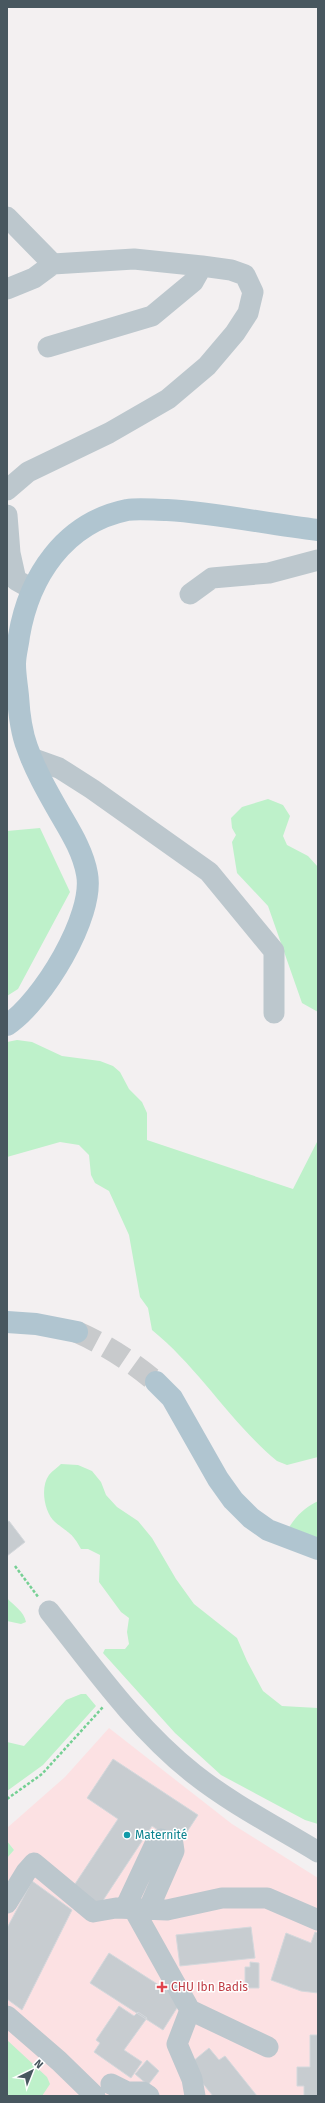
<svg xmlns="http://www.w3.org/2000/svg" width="325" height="2103" viewBox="0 0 325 2103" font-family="'Fira Sans',sans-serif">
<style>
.medical{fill:#fce1e3}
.green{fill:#bef1ca}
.building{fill:#c7ccd0;stroke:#d4d8dc}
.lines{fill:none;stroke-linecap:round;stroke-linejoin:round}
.major-tunnel{stroke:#c8cacc;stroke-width:22;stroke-dasharray:22 11;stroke-linecap:butt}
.path{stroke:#75d094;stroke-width:2.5;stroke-dasharray:3 2;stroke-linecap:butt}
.minor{stroke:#bcc7cd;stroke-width:21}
.major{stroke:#b0c5d0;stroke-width:22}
.culture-dot{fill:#0f9aa8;stroke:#fff;stroke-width:1.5}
.health-dot{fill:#e0444e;stroke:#fff;stroke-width:1.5}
.labels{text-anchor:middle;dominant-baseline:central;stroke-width:3;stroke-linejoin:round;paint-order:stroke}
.culture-label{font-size:12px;fill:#0d838f;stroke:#fff;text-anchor:start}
.health-label{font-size:12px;fill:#be3a42;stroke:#fff;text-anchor:start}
</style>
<rect width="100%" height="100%" fill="#f3f0f1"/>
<!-- medical -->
<path class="medical" d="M109,1728L232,1824L318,1878V2096H7V1858L14,1850L7,1841V1828L65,1777Z"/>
<!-- green -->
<path class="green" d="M268,799L283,805L290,816L283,836L287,845L308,856L318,867V1012L302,1003L268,906L237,873L232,842L236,835L232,828L231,818L242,807Z
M40,828L70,892L18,989L7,996V831Z
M17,1040L32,1042L62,1056L100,1061L113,1066L120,1072L129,1089L142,1102L147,1113V1140L293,1189L318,1140V1457L287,1465L277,1461C230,1422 199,1368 152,1330L148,1308L140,1297L129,1235L109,1191L95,1183L91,1175L89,1155L79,1145L60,1142L7,1157V1042Z
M61,1464L78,1465L92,1471L101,1482L106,1495L117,1507L138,1521L152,1538L176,1579L194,1604L237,1638L247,1661L263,1691L282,1706L318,1708V1824L305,1820L221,1775L175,1733L103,1653L105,1649H125L129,1644L127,1632L129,1618L121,1612L99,1582L100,1555L88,1549H81C72,1532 68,1533 55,1522C44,1512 40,1487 49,1475C52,1471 58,1467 61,1464Z
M318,1501V1539L288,1529C296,1516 304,1508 318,1501Z
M7,1598C14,1606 24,1611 26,1622L21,1624L7,1621Z
M81,1694H86L96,1706L43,1765L7,1791V1742L24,1746L66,1700Z
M7,1841L14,1850L7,1858Z
M7,2040L47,2077L50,2084L42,2096H7Z"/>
<!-- building -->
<path class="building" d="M9,1521L25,1542L7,1556V1522Z
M113,1759L198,1815L179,1844L152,1826L98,1908L71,1890L118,1819L87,1798Z
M32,1881L72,1910L22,2010L7,1999V1928Z
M251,1927L255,1958L180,1966L176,1935Z
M315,1932L318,1933V1993L301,1991L271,1980L286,1933L311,1943Z
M109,1953L182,2000L163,2030L90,1983Z
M250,1962L259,1963V1988H245V1967H250Z
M119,2006L134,2016L138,2012L147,2018L124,2050L142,2062L131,2078L94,2052L100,2043L96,2040Z
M310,2035H318V2096H304V2086H297V2067H310Z
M209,2048L219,2060L225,2056L257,2096H213L196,2075L192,2062Z
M147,2060L159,2071L148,2085L135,2074Z"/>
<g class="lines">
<!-- major-tunnel -->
<path class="major-tunnel" d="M77,1332C106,1345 131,1361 156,1382"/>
<!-- path -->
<path class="path" d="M15,1566L39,1598
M7,1799L42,1774L103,1707"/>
<!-- minor -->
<path class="minor" d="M7,217L53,264
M7,289L34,278L53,264L134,259L202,266L231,270L245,275L253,292L248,313L235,333L207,366L168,399L109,433L28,472L7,490
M48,347L152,316L193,282L202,266
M7,515L10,553L16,580L32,589
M190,594L212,578L269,573L318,560
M31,758L59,768L92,789L209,872L274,951V1013
M49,1611C94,1668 137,1729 194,1774C232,1804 277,1827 318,1852
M7,1903L26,1872L34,1863L93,1912L116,1908L167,1910L222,1898H267L318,1920
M125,1908L156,1842L161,1839L173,1844L174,1851L149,1908
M133,1908L190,2010L177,2044L192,2079L195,2096
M190,2010L268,2047
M7,2016L59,2061L95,2096
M111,2084L127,2092H143L149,2096"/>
<!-- major -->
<path class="major" d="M7,1025C42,1002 95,916 87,874C83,851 70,831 59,812C47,791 35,770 27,747C21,731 19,713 18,696C17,685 15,675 15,664C15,655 18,645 19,636C29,577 64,523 127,510C139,508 154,510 167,510C217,513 267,524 318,530
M7,1322L36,1324L77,1332
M156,1382L172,1398L218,1479L233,1500L251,1518L268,1530L318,1549"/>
</g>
<!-- markers -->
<circle class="culture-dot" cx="127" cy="1835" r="4"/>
<path class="health-dot" d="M160 1981h4v4h4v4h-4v4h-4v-4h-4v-4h4z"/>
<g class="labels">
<!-- culture labels -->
<g class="culture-label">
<text x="135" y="1835">Maternité</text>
</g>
<!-- health labels -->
<g class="health-label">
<text x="171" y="1987">CHU Ibn Badis</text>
</g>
</g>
<!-- border -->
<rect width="325" height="2103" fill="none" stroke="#48575f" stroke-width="16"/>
<!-- north arrow -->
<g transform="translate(32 2071) rotate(43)" stroke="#ffffff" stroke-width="3" paint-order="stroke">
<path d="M0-3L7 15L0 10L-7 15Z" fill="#48575f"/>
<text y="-6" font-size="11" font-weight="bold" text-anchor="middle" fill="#48575f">N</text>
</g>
</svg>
